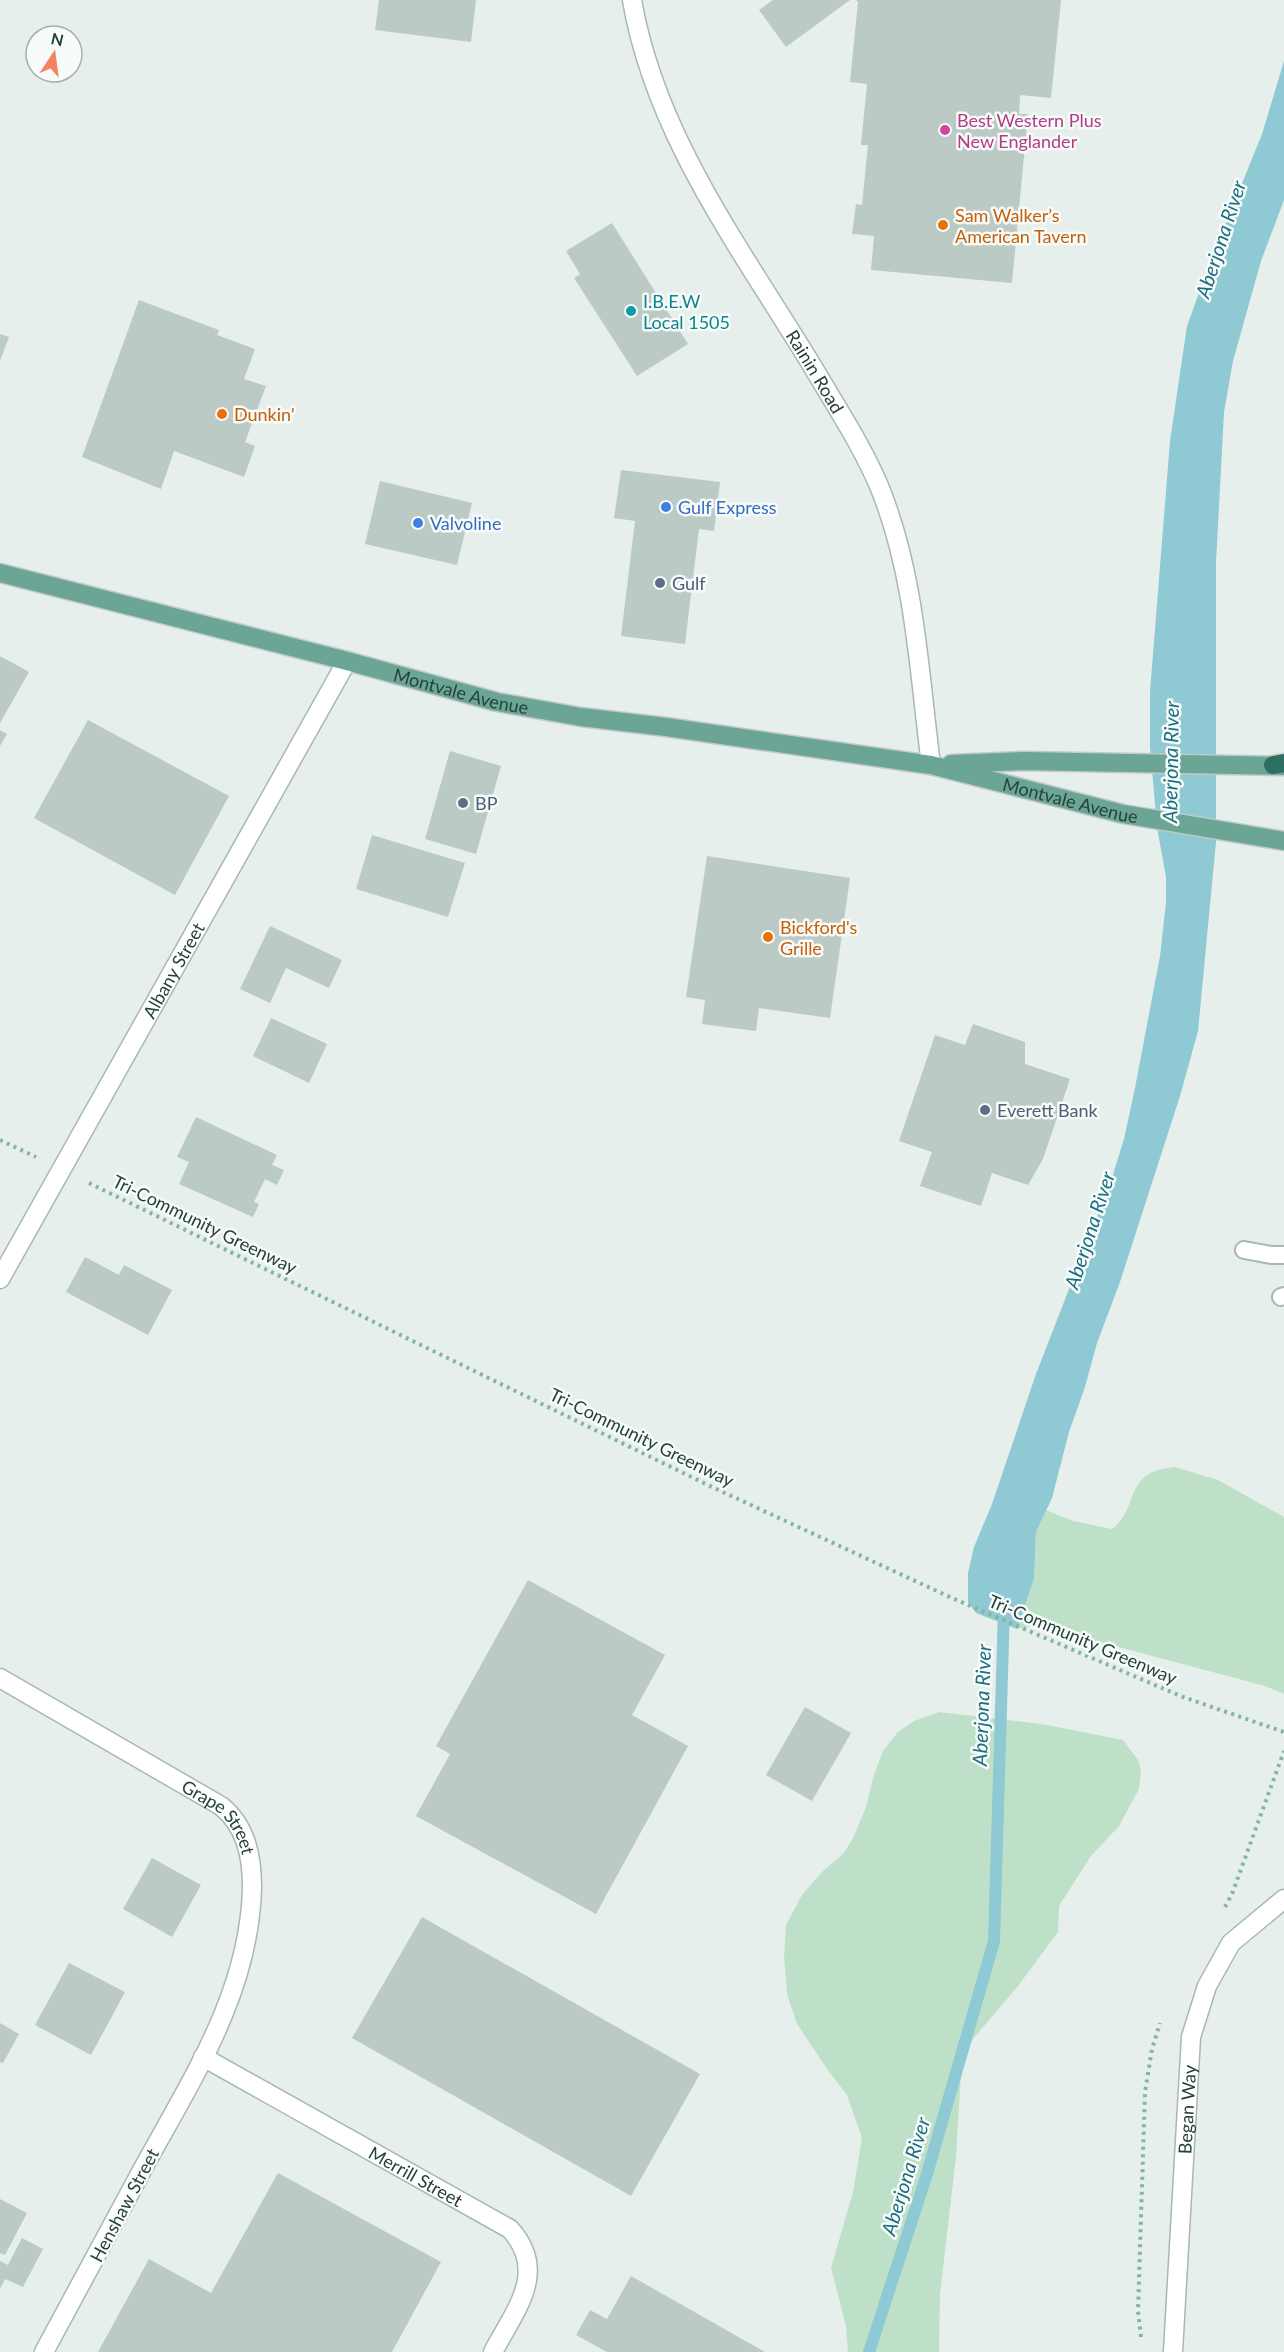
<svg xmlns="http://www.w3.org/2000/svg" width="1284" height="2352" viewBox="0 0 1284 2352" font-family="Lato,sans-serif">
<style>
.green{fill:#bfe0c8}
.water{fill:#8ec9d4}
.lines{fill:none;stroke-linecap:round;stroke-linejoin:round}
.stream{stroke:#8ec9d4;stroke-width:12}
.building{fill:#bbcac4}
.service-casing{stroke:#a8b8b2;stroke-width:20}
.minor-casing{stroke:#a8b8b2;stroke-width:21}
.primary-casing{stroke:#c2cac8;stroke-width:21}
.motorway-casing{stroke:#c2cac8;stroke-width:21}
.path{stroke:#86b3a5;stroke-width:4;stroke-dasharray:3 4.5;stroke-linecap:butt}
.service{stroke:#fff;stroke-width:16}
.minor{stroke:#fff;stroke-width:18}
.primary{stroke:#6aa596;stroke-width:18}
.motorway{stroke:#2f6f62;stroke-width:18}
.hotel-dot{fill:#d1479c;stroke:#f7fbf9;stroke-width:2}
.food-dot{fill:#e8710a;stroke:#f7fbf9;stroke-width:2}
.culture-dot{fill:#0f9aa8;stroke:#f7fbf9;stroke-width:2}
.shop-dot{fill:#3f7fe0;stroke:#f7fbf9;stroke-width:2}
.service-dot{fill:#5c6f8a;stroke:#f7fbf9;stroke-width:2}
.labels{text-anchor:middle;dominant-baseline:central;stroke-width:5;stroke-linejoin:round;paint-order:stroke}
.hotel-label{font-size:18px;fill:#b23c85;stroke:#f7fbf9;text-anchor:start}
.food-label{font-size:18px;fill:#c56008;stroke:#f7fbf9;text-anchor:start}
.culture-label{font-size:18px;fill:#0d838f;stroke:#f7fbf9;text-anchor:start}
.street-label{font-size:18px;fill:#24423a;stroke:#f7fbf9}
.shop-label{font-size:18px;fill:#366cbe;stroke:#f7fbf9;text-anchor:start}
.service-label{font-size:18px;fill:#4e5e75;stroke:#f7fbf9;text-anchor:start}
.water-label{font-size:20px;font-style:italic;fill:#1c6f80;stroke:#f7fbf9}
</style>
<rect width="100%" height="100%" fill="#e6efeb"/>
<!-- green -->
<path class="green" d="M1175,1467L1218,1480L1284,1517V1694L1265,1686L1036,1625L1017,1629L1034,1579L1036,1532L1046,1510L1073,1521L1112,1529C1142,1506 1121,1472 1175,1467Z
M939,1712L1042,1724L1123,1740L1138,1760L1141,1770L1139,1789L1119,1826L1091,1856L1059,1906L1058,1932L1018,1986L972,2040L961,2073L956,2157L940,2294L939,2352H848L846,2326L831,2268L853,2192L862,2138L847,2095L827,2069L797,2024L787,1994L784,1956L786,1925L802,1895L822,1872L844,1853L853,1838L866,1807L874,1775L883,1751L898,1732L914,1721Z"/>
<!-- water -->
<path class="water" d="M1284,61V200L1261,261L1233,361L1224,412L1216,563V842L1198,1031L1180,1096L1120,1282L1097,1343L1085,1387L1069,1432L1052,1498L1036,1532L1034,1579L1017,1629L976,1613L968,1602V1573L974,1547L992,1504L1036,1374L1111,1181L1124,1139L1135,1088L1160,956L1166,903V877L1157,827L1150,747V692L1170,441L1187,326L1209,265L1262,134Z"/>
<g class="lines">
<!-- stream -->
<path class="stream" d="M869,2352L927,2174L994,1941L1004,1609"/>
</g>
<!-- building -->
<path class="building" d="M379,0H476L471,42L375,30Z
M773,0H850L786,47L759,10Z
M856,0H1061L1051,98L1020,95L1019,114H1028L1012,283L871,270L874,236L852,234L856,204L862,205L868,145H861L867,84L850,82L858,2Z
M612,223L688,344L637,376L574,278L580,274L566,251Z
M139,300L219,330L217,335L255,349L244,379L266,386L245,442L255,446L244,477L174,451L161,489L82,457Z
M0,334L9,337L0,361Z
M621,470L720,482L714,531L699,529L685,644L621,636L635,521L614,518Z
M380,481L472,503L457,565L365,544Z
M0,656L29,672L0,723Z
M88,720L229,796L175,895L34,818Z
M0,730L7,734L0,746Z
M450,751L501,766L476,854L425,839Z
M372,835L465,863L448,917L356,889Z
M707,856L850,878L830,1018L759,1008L756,1031L702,1024L705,1000L686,997Z
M270,926L342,960L329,988L286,968L270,1003L240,989Z
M271,1018L327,1044L309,1083L253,1056Z
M973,1024L1025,1042V1064L1070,1079L1043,1159L1028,1185L992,1173L981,1206L920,1186L932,1152L899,1141L935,1035L965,1045Z
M196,1117L277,1155L272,1165L284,1170L277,1185L265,1179L254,1202L259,1204L253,1217L179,1184L189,1162L177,1157Z
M85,1257L119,1275L124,1265L172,1290L148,1335L66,1292Z
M528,1580L665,1655L632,1715L688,1746L596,1914L416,1816L450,1754L436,1746Z
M805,1707L851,1733L812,1801L766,1775Z
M152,1858L201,1885L172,1937L123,1909Z
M422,1917L700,2074L631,2196L352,2038Z
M69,1963L125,1992L91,2055L35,2025Z
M0,2023L19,2034L3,2063L0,2062Z
M278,2173L441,2262L392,2352H98L149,2259L211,2293Z
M0,2199L27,2213L5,2255L0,2253Z
M22,2238L43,2249L23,2287L5,2279L0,2289V2261L8,2265Z
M631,2276L765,2352H607L576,2335L590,2310L607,2319Z"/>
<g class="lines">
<!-- service casing -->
<g class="service-casing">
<path id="service" d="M1244,1250L1271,1255H1284
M1281,1297L1284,1296"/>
</g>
<!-- minor casing -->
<g class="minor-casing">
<g id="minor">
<path id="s1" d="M632,0C657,147 756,268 829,394C847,424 865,453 879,486C915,573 919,672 931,765"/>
<path id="s2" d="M0,1279L347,661"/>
<path id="s3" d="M0,1678L221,1806C246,1826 252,1856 252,1887C250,1993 190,2082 141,2172C109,2232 76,2292 44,2352"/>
<path id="s4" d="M203,2057L510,2229C549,2272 515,2310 493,2352"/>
<path id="s5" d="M1173,2352L1191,2037L1207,1986L1231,1943L1284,1899"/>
</g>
</g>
<!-- primary casing -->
<g class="primary-casing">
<g id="primary">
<path id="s6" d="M0,573L347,661L497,702L581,717L666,727L931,765L1123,814L1284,841"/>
<path d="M951,764L1024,761L1284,766"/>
</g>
</g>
<!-- motorway casing -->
<g class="motorway-casing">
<path id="motorway" d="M1273,765L1284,763"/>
</g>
<!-- path -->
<path class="path" d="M0,1140L36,1157
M89,1183L712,1487L952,1598L1183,1697L1284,1732
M1225,1907L1232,1894L1284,1751
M1141,2337L1138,2311L1145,2092L1152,2049L1160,2023"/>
<!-- service -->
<use href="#service" class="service"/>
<!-- minor -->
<use href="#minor" class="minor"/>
<!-- primary -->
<use href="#primary" class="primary"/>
<!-- motorway -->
<use href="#motorway" class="motorway"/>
</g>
<!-- markers -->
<circle class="hotel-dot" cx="945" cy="130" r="6"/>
<g class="food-dot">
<circle cx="943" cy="225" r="6"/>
<circle cx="222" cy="414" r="6"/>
<circle cx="768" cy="937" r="6"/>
</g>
<circle class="culture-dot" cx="631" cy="311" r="6"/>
<g class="shop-dot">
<circle cx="666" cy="507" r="6"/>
<circle cx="418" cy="523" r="6"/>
</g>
<g class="service-dot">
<circle cx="660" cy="583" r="6"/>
<circle cx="463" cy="803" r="6"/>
<circle cx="985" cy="1110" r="6"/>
</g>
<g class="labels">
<!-- hotel labels -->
<g class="hotel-label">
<text x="957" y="120">Best Western Plus<tspan x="957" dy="21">New Englander</tspan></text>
</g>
<!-- food labels -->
<g class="food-label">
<text x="955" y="215">Sam Walker’s<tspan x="955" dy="21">American Tavern</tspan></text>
<text x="234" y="414">Dunkin'</text>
<text x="780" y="927">Bickford's<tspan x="780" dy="21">Grille</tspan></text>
</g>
<!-- culture labels -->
<g class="culture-label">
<text x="643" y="301">I.B.E.W<tspan x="643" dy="21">Local 1505</tspan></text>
</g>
<!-- street labels -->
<g class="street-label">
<text stroke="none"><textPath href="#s1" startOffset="417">Rainin Road</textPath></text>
<text stroke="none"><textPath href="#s6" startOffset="476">Montvale Avenue</textPath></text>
<text stroke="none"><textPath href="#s6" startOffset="1096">Montvale Avenue</textPath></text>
<text stroke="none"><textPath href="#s2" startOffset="354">Albany Street</textPath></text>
<text transform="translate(205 1224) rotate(26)">Tri-Community Greenway</text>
<text transform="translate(642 1437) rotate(26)">Tri-Community Greenway</text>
<text transform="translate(1083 1639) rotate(23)">Tri-Community Greenway</text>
<text stroke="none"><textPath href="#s3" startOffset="262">Grape Street</textPath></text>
<text stroke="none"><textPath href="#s5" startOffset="243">Began Way</textPath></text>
<text stroke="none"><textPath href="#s4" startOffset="244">Merrill Street</textPath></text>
<text transform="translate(124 2205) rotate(-62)">Henshaw Street</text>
</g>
<!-- shop labels -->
<g class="shop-label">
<text x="678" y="507">Gulf Express</text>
<text x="430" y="523">Valvoline</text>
</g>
<!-- service labels -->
<g class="service-label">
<text x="672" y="583">Gulf</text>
<text x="475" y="803">BP</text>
<text x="997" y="1110">Everett Bank</text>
</g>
<!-- water labels -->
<g class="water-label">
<text transform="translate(1220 239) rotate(-72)">Aberjona River</text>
<text transform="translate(1170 762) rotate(-89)">Aberjona River</text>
<text transform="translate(1089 1230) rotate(-72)">Aberjona River</text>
<text transform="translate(981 1705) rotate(-88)">Aberjona River</text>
<text transform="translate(905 2176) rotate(-73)">Aberjona River</text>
</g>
</g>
<!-- north arrow -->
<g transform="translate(54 54) rotate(13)"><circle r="28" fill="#f7fbf9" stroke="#a3b1ad" stroke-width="1.5"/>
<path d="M0-4.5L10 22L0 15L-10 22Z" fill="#f4845f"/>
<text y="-9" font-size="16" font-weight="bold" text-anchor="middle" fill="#24423a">N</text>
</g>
</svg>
